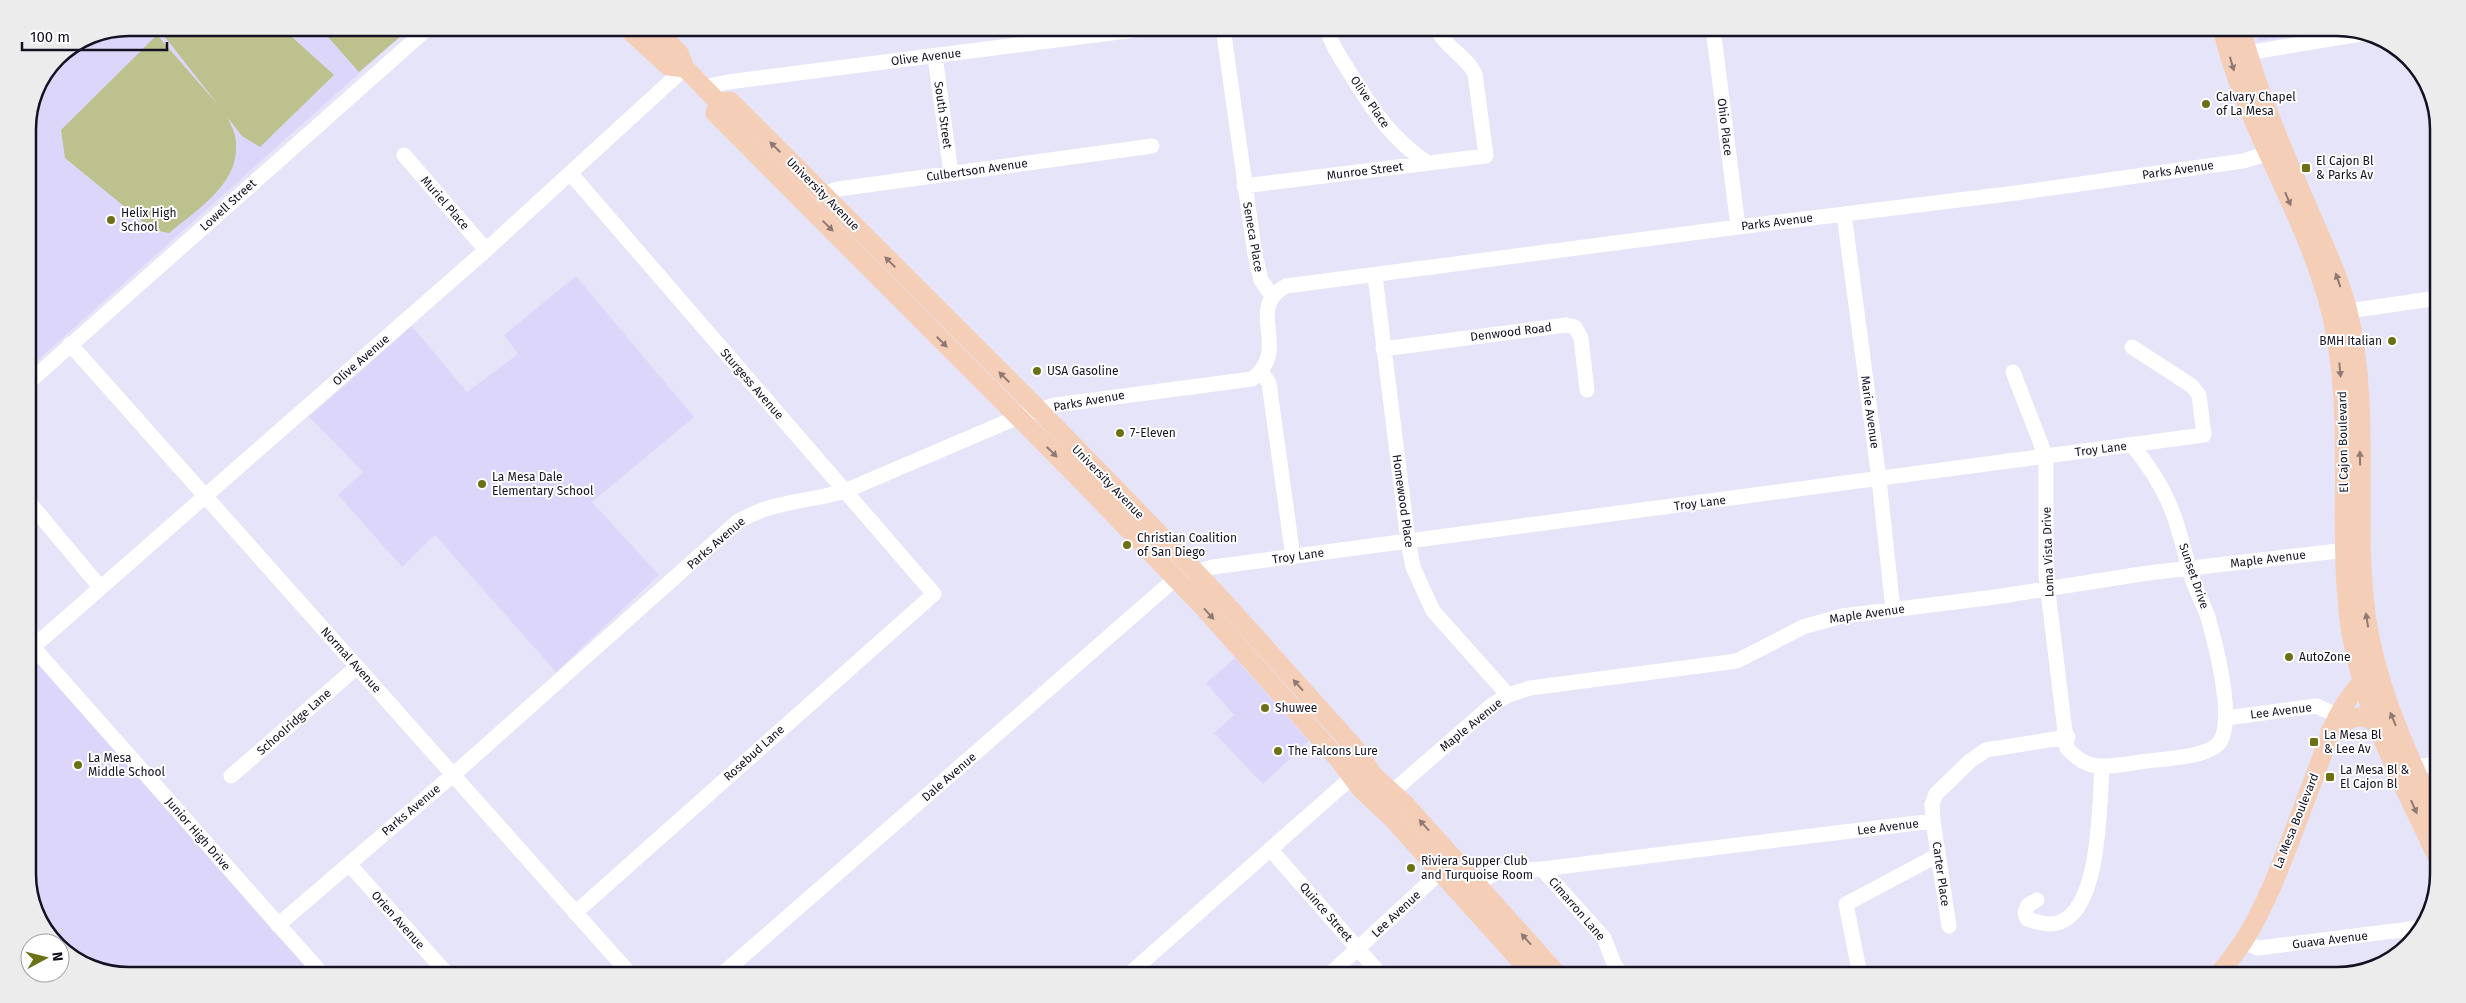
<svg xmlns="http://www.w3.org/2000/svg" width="2466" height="1003" viewBox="0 0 2466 1003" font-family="'Fira Sans',sans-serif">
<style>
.built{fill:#dcd7fa}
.green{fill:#bcc18d}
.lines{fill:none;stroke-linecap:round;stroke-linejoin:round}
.minor{stroke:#fff;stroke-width:15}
.major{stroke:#f4ceb7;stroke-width:19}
.oneway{fill:#907974}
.poi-dot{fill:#6d7116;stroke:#fff;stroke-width:2}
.labels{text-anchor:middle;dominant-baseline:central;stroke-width:4;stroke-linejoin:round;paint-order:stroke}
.street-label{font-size:12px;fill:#151122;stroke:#fff}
.poi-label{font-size:12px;fill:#151122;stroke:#fff;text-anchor:start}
.rim{fill:none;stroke:#151122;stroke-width:2.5}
</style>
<rect width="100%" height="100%" fill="#e6e4f8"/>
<!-- built -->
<path class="built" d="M129,28H410L28,369V123L35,90L58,57L91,35Z
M2255,28H2311L2312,33L2258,41Z
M576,276L694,417L592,502L659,575L556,672L435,535L402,567L338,495L363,472L309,417L412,326L467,392L518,354L504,335Z
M28,650L271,929L315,975H129L91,968L48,935L28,881Z
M1235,658L1309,741L1263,784L1214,733L1234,715L1206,683Z"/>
<!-- green -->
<path class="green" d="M158,28H282L334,75L260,147L242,136L228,118C230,124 234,130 235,136C244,181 199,208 169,233L153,230L65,158L61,130L157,35L219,106Z
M320,28H410L359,72Z"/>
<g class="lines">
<!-- minor -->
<path class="minor" d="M1223,28L1255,255L1261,280L1272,296
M1327,28C1331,45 1341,58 1350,73C1373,110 1391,139 1428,163
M1713,28L1738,227
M2247,53L2367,33
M935,56L951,173
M703,87L728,82L1150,28
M404,155L486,250
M571,174L934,594L575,913
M1244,186L1486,156L1475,74C1467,56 1444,47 1437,28
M806,205L822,194L838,189L1152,146
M1844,214L1879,479L1893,610
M1375,276L1408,541L1413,567L1433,611L1508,695
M2348,311L2438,298
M70,344L631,975
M1383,349L1566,325L1575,327L1581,338L1587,390
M1261,372L1269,383L1293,557
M2013,372L2046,457V575L2067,748C2089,774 2110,766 2140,762C2159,759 2207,758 2219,743C2236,721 2215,642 2208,617C2203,603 2195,589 2191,575C2183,549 2179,523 2167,499C2158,479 2146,462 2132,445
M28,383L428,28
M28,501L100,587
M2226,718L2316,706L2337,715
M2414,767L2438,764
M231,776L357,667
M1384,799L1492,705L1508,695L1530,688L1737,661L1803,627L1842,616L1995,597L2148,573L2346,550
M1270,849L1381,975
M349,864L448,975
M1542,869L1604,938L1615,966L1623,975
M1468,890L1496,872L1542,869L1933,821
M2037,900L2028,905L2025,913L2027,919C2034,921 2043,924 2050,924C2102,923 2099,803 2102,767
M278,925L462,767L737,522C774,500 805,503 845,491L1018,417L1055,405L1252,379C1293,348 1243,309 1286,286L1738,227L2016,193L2243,161L2279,150
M1949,926L1933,821L1932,804L1936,794L1970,761L1986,750L2068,737
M2243,942L2258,948L2418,928
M323,975L33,647L486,250L685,68
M721,975L1176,578L1213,567L2204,435L2199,395L2192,386L2132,347
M1128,975L1359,771
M1329,975L1449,864
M1860,975L1846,904L1938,855"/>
<!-- major -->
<path class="major" d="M627,28L668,66L685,68
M655,28L679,53L685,68L718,102L730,101L1040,411L1176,551L1226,604L1355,748L1373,775L1405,804L1558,975
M2222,28C2245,128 2307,214 2331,313C2355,413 2337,517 2349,619C2360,705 2402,782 2438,859
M2241,28C2257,91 2283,150 2309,210C2323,243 2339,276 2348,311C2372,410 2353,513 2366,614C2376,688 2408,753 2438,821
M718,102L715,113L1073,472L1204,608L1340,761L1361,789L1391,817L1533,975
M2330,731C2346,721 2359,709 2376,724
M2218,975C2226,965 2235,954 2243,942C2271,899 2292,834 2311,786C2329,741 2332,711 2368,676"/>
</g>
<!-- one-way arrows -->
<defs><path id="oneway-solid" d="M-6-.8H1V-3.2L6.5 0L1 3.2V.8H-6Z" transform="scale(1.25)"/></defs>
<g class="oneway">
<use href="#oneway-solid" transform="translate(2232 64) rotate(74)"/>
<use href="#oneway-solid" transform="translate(775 147) rotate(-135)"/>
<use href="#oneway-solid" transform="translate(2288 199) rotate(67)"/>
<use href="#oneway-solid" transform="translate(828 226) rotate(45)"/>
<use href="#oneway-solid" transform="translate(890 262) rotate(-135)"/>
<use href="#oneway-solid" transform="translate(2338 280) rotate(-109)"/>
<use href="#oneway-solid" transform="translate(942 342) rotate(45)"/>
<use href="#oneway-solid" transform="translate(2340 370) rotate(85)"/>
<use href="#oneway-solid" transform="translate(1004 377) rotate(-135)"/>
<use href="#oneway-solid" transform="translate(1052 452) rotate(45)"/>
<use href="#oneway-solid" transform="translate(2360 458) rotate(-91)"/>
<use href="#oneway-solid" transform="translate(1209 614) rotate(48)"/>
<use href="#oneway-solid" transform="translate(2367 620) rotate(-99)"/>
<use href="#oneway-solid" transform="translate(1298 685) rotate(-132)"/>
<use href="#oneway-solid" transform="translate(2393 719) rotate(-113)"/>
<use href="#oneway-solid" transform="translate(2414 807) rotate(66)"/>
<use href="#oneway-solid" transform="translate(1424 825) rotate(-132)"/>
<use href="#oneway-solid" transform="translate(1526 939) rotate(-132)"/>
</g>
<!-- markers -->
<g class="poi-dot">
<circle cx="2206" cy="104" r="5"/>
<rect x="2301" y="163" width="10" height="10" rx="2.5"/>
<circle cx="111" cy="220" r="5"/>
<circle cx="2392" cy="341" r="5"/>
<circle cx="1037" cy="371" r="5"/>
<circle cx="1120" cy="433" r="5"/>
<circle cx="482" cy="484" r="5"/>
<circle cx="1127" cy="545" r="5"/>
<circle cx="2289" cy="657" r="5"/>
<circle cx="1265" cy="708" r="5"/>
<rect x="2309" y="737" width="10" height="10" rx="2.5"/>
<circle cx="1278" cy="751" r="5"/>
<circle cx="78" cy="765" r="5"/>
<rect x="2325" y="772" width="10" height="10" rx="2.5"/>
<circle cx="1411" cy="868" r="5"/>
</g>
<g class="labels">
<!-- street labels -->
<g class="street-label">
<text transform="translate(926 57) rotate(-7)">Olive Avenue</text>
<text transform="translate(1370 102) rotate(56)">Olive Place</text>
<text transform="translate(943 115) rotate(82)">South Street</text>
<text transform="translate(1725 127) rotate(83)">Ohio Place</text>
<text transform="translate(977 170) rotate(-8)">Culbertson Avenue</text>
<text transform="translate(2178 170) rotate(-8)">Parks Avenue</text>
<text transform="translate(1365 171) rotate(-7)">Munroe Street</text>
<text transform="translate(823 194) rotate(45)">University Avenue</text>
<text transform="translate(445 203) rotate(49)">Muriel Place</text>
<text transform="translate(228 205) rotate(-42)">Lowell Street</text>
<text transform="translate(1777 222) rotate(-7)">Parks Avenue</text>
<text transform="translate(1253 237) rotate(80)">Seneca Place</text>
<text transform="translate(1511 332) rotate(-7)">Denwood Road</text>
<text transform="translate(361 360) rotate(-41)">Olive Avenue</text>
<text transform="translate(752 384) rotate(49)">Sturgess Avenue</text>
<text transform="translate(1089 401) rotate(-10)">Parks Avenue</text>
<text transform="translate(1870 412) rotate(82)">Marie Avenue</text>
<text transform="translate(2343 442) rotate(-91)">El Cajon Boulevard</text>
<text transform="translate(2101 449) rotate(-7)">Troy Lane</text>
<text transform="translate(1108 482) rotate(46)">University Avenue</text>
<text transform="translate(1403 501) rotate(82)">Homewood Place</text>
<text transform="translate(1700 503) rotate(-7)">Troy Lane</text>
<text transform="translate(716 543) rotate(-41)">Parks Avenue</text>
<text transform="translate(2048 552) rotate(-92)">Loma Vista Drive</text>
<text transform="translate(1298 556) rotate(-8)">Troy Lane</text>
<text transform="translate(2268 559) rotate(-7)">Maple Avenue</text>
<text transform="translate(2194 576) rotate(71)">Sunset Drive</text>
<text transform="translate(1867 614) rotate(-8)">Maple Avenue</text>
<text transform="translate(351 660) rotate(48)">Normal Avenue</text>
<text transform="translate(2281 711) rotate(-7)">Lee Avenue</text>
<text transform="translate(294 722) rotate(-41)">Schoolridge Lane</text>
<text transform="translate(1471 725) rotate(-39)">Maple Avenue</text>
<text transform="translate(754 753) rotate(-42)">Rosebud Lane</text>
<text transform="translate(949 777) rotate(-41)">Dale Avenue</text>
<text transform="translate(411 810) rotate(-40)">Parks Avenue</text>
<text transform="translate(2296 821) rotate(-68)">La Mesa Boulevard</text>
<text transform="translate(1888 827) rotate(-7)">Lee Avenue</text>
<text transform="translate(198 834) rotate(49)">Junior High Drive</text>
<text transform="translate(1941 874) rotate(82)">Carter Place</text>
<text transform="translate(1577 909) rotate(49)">Cimarron Lane</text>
<text transform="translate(1326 912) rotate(49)">Quince Street</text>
<text transform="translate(1396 914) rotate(-43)">Lee Avenue</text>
<text transform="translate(398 920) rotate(48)">Orien Avenue</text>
<text transform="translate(2330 940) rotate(-7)">Guava Avenue</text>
</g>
<!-- poi labels -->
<g class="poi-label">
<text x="2216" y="97">Calvary Chapel<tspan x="2216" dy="14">of La Mesa</tspan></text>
<text x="2316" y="161">El Cajon Bl<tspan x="2316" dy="14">&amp; Parks Av</tspan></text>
<text x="121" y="213">Helix High<tspan x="121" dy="14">School</tspan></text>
<text x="2382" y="341" text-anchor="end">BMH Italian</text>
<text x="1047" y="371">USA Gasoline</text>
<text x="1130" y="433">7-Eleven</text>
<text x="492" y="477">La Mesa Dale<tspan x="492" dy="14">Elementary School</tspan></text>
<text x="1137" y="538">Christian Coalition<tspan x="1137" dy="14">of San Diego</tspan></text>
<text x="2299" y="657">AutoZone</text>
<text x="1275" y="708">Shuwee</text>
<text x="2324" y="735">La Mesa Bl<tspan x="2324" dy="14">&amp; Lee Av</tspan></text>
<text x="1288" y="751">The Falcons Lure</text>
<text x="88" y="758">La Mesa<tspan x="88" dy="14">Middle School</tspan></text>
<text x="2340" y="770">La Mesa Bl &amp;<tspan x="2340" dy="14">El Cajon Bl</tspan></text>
<text x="1421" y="861">Riviera Supper Club<tspan x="1421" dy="14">and Turquoise Room</tspan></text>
</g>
</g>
<!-- crop -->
<path d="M0 0H2466V1003H0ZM129 36H2337A93 93 0 0 1 2430 129V874A93 93 0 0 1 2337 967H129A93 93 0 0 1 36 874V129A93 93 0 0 1 129 36Z" fill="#ececed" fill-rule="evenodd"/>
<path class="rim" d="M129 36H2337A93 93 0 0 1 2430 129V874A93 93 0 0 1 2337 967H129A93 93 0 0 1 36 874V129A93 93 0 0 1 129 36Z"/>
<!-- north arrow -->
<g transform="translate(45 958) rotate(83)"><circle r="24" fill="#ffffff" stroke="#a1a0a7"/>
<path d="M0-4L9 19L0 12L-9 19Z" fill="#6d7116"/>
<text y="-8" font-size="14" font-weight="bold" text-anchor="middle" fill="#151122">N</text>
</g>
<!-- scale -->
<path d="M22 42v8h145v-8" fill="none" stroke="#151122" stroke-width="2.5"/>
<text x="30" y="42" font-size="15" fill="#151122" stroke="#ffffff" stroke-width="4" paint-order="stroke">100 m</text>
</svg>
